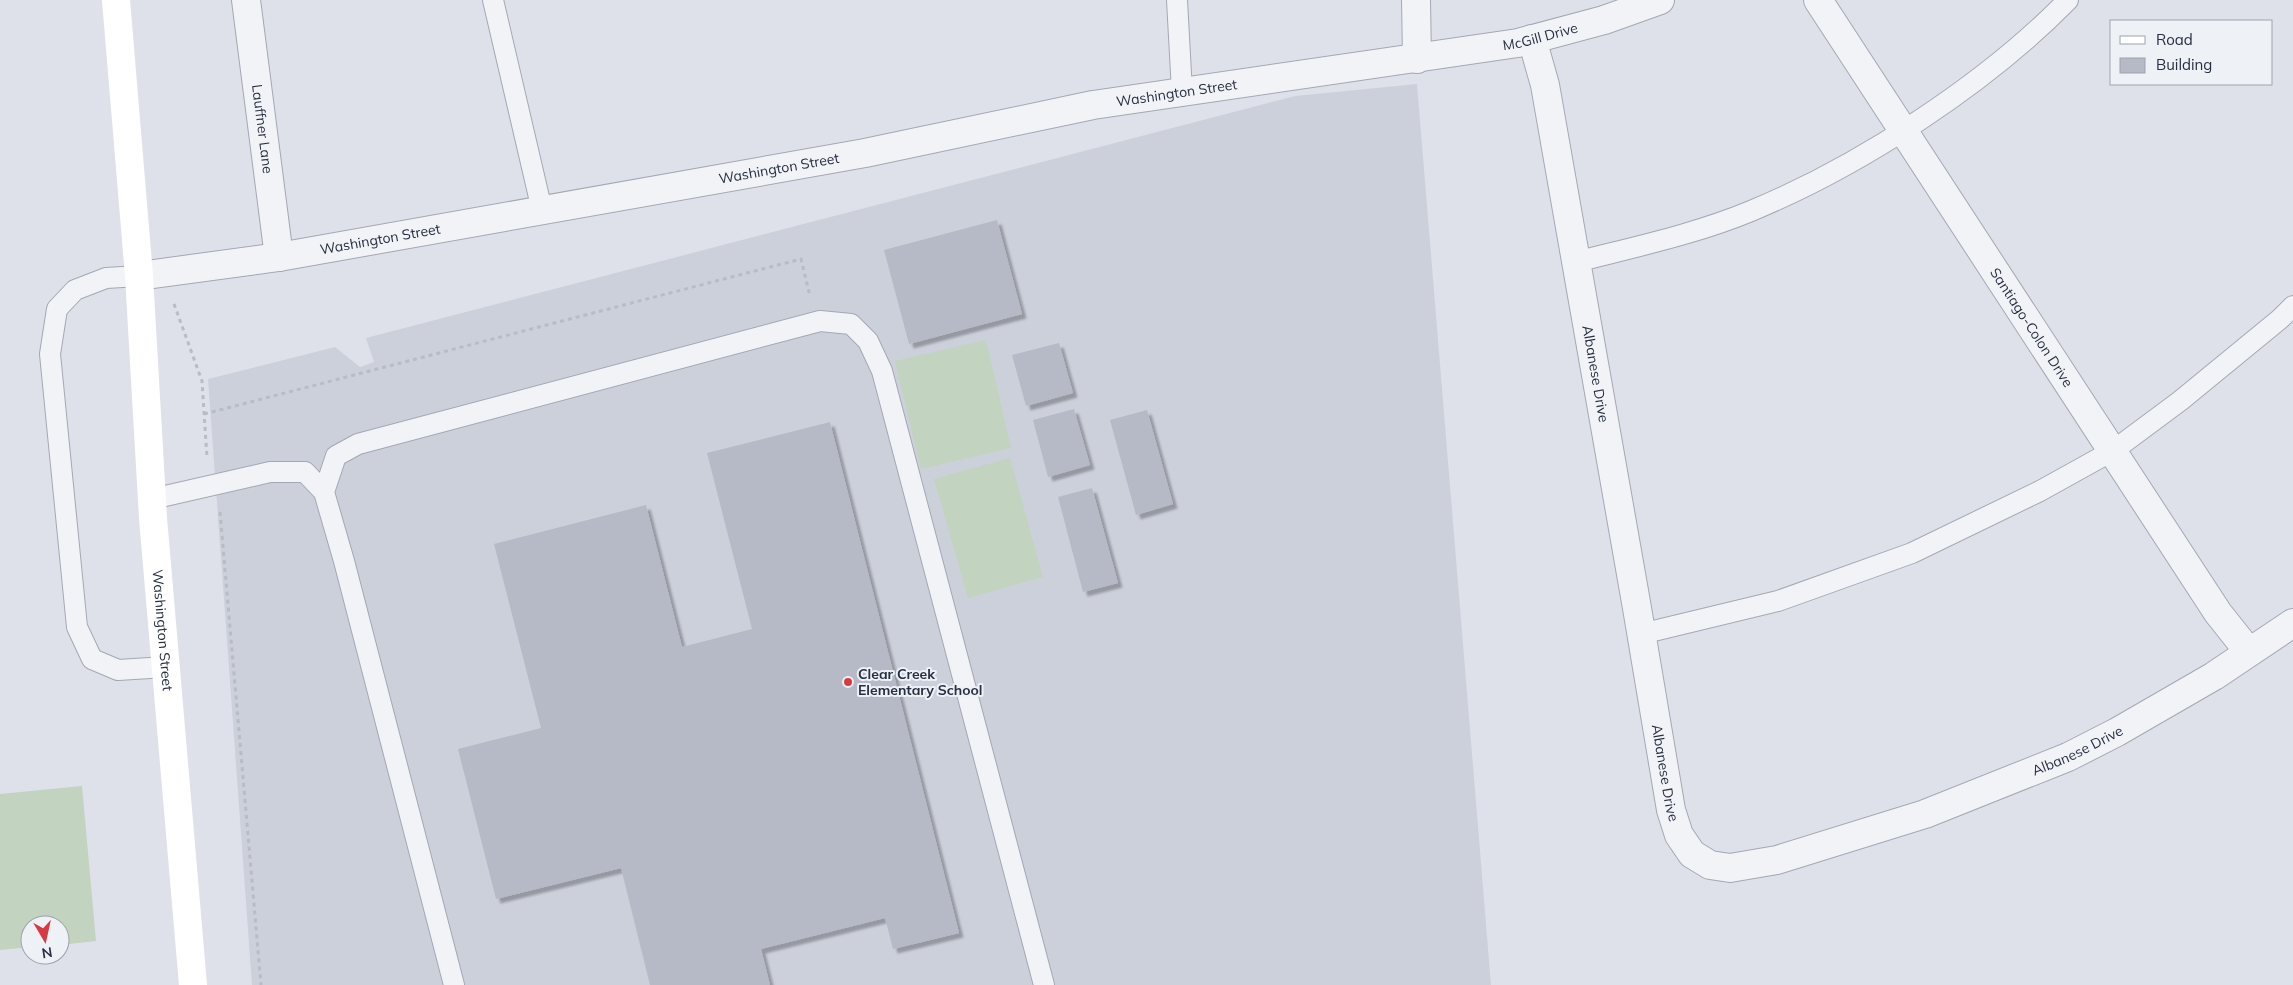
<svg xmlns="http://www.w3.org/2000/svg" width="2293" height="985" viewBox="0 0 2293 985" font-family="Mulish,sans-serif">
<style>
.built{fill:#ccd0db}
.pitch{fill:#c2d3bf}
.building{fill:#b5bac6;filter:url(#shadow)}
.lines{fill:none;stroke-linecap:round;stroke-linejoin:round}
.lane-casing{stroke:#a3a8b3;stroke-width:22}
.street-casing{stroke:#a3a8b3;stroke-width:30}
.path{stroke:#b8bcc4;stroke-width:3;stroke-dasharray:4 4;stroke-linecap:butt}
.lane{stroke:#f1f3f7;stroke-width:20}
.street{stroke:#f1f3f7;stroke-width:28}
.secondary{stroke:#fff;stroke-width:28}
.poi-dot{fill:#d63b44;stroke:#eef1f6;stroke-width:2}
.labels{text-anchor:middle;dominant-baseline:central;stroke-width:4;stroke-linejoin:round;paint-order:stroke}
.street-label{font-size:14px;fill:#262e41;stroke:#eef1f6}
.poi-label{font-size:14px;font-weight:bold;fill:#262e41;stroke:#eef1f6;text-anchor:start}
</style>
<defs>
<filter id="shadow"><feDropShadow dx="4.5" dy="4.5" stdDeviation="1" flood-color="#0004"/></filter>
</defs>
<rect width="100%" height="100%" fill="#dee1e9"/>
<!-- built -->
<path class="built" d="M1417,84L1491,985H252L208,379L335,347L360,367L374,362L366,338L1295,96Z"/>
<!-- pitch -->
<path class="pitch" d="M986,340L1011,448L921,469L895,361Z
M1010,458L1043,577L968,598L934,479Z
M82,786L96,941L60,945V925H30V947L0,950V794Z"/>
<!-- building -->
<path class="building" d="M997,220L1022,314L909,344L884,250Z
M1059,343L1073,393L1026,406L1012,355Z
M1074,409L1090,465L1048,477L1033,420Z
M1147,410L1173,504L1136,515L1110,420Z
M830,422L959,933L893,949L885,918L761,949L770,985H650L621,868L496,899L458,749L541,728L494,544L646,505L682,647L752,629L707,453Z
M1092,488L1118,583L1083,592L1058,497Z"/>
<g class="lines">
<!-- lane casing -->
<g class="lane-casing">
<path id="lane" d="M493,0L542,210
M1177,0L1182,92
M1576,262C1634,247 1696,234 1751,211C1860,166 1986,84 2068,0
M139,276L106,278L75,290L57,309L50,354L77,627L92,659L118,670L166,667
M324,492L336,456L358,444L820,321L851,324L868,341L882,371L1044,985
M152,499L270,472H305L324,492L344,561L454,985
M1641,634L1778,601L1912,553L2040,491L2114,450L2180,401L2280,319L2293,306"/>
</g>
<!-- street casing -->
<g class="street-casing">
<g id="street">
<path id="s1" d="M246,0L279,257"/>
<path d="M1416,0L1417,59"/>
<path id="s2" d="M1818,0L2218,613L2249,652"/>
<path id="s3" d="M1532,39L1545,85L1637,608L1671,810L1679,835L1692,854L1710,865L1730,868L1777,860L1925,814L2068,757L2117,732L2214,676L2293,623"/>
<path id="s4" d="M139,276L279,257L865,153L1093,105L1518,43L1604,20L1660,0"/>
</g>
</g>
<!-- path -->
<path class="path" d="M174,304L202,381L207,458
M204,414L801,259L810,296
M220,512L261,985"/>
<!-- lane -->
<use href="#lane" class="lane"/>
<!-- street -->
<use href="#street" class="street"/>
<!-- secondary -->
<path class="secondary" id="s5" d="M116,0L139,276L153,518L193,985"/>
</g>
<!-- markers -->
<circle class="poi-dot" cx="848" cy="682" r="5"/>
<g class="labels">
<!-- street labels -->
<g class="street-label">
<text stroke="none"><textPath href="#s4" startOffset="1422">McGill Drive</textPath></text>
<text stroke="none"><textPath href="#s4" startOffset="1054">Washington Street</textPath></text>
<text stroke="none"><textPath href="#s1" startOffset="130">Lauffner Lane</textPath></text>
<text stroke="none"><textPath href="#s4" startOffset="649">Washington Street</textPath></text>
<text stroke="none"><textPath href="#s4" startOffset="244">Washington Street</textPath></text>
<text stroke="none"><textPath href="#s2" startOffset="391">Santiago-Colon Drive</textPath></text>
<text stroke="none"><textPath href="#s3" startOffset="341">Albanese Drive</textPath></text>
<text stroke="none"><textPath href="#s5" startOffset="632">Washington Street</textPath></text>
<text stroke="none"><textPath href="#s3" startOffset="1242">Albanese Drive</textPath></text>
<text stroke="none"><textPath href="#s3" startOffset="746">Albanese Drive</textPath></text>
</g>
<!-- poi labels -->
<g class="poi-label">
<text x="858" y="674">Clear Creek<tspan x="858" dy="16">Elementary School</tspan></text>
</g>
</g>
<!-- legend -->
<rect x="2110" y="20" width="162" height="65" fill="#eef1f6" stroke="#9ea3ae"/>
<rect x="2120" y="36" width="25" height="8" fill="#ffffff" stroke="#9ea3ae"/>
<text x="2156" y="45" font-size="15" fill="#262e41">Road</text>
<rect x="2120" y="58" width="25" height="15" fill="#b5bac6" stroke="#9ea3ae"/>
<text x="2156" y="70" font-size="15" fill="#262e41">Building</text>
<!-- north arrow -->
<g transform="translate(45 940) rotate(171)"><circle r="24" fill="#eef1f6" stroke="#9ea3ae"/>
<path d="M0-4L9 19L0 12L-9 19Z" fill="#d63b44"/>
<text y="-8" font-size="14" font-weight="bold" text-anchor="middle" fill="#262e41">N</text>
</g>
</svg>
